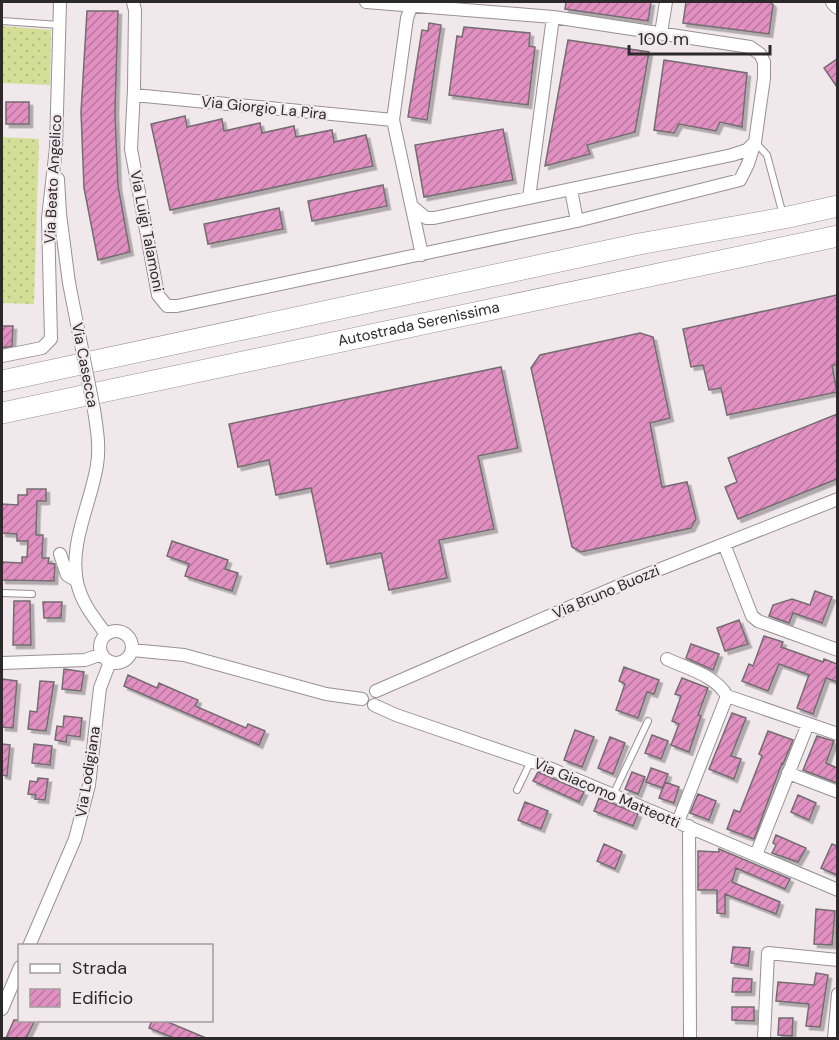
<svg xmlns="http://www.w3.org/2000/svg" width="839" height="1040" viewBox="0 0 839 1040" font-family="'DM Sans',sans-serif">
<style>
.grass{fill:url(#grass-dots)}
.building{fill:url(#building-hatch);stroke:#736c70;stroke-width:1.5;filter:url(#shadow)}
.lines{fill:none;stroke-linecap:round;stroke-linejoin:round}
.lane-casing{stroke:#989094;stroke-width:8}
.street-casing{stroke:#989094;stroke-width:14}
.secondary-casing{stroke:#989094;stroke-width:18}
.highway-casing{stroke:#989094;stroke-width:22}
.lane{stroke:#fff;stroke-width:6}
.street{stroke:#fff;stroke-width:12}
.secondary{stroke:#fff;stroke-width:16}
.highway{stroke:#fff;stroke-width:21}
.street-bridge-casing{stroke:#989094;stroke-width:14;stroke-linecap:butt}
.street-bridge{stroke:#fff;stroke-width:12}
.labels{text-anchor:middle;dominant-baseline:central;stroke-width:4.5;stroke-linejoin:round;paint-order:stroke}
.street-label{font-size:15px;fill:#2c292b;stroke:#f1e8ec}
</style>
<defs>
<pattern id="grass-dots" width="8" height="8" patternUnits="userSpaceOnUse" patternTransform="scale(1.5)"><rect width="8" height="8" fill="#d3df96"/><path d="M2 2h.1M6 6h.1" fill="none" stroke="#b5bf81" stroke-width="1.8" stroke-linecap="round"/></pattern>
<pattern id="building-hatch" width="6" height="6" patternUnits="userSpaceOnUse" patternTransform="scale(1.5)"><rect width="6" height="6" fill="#e190c1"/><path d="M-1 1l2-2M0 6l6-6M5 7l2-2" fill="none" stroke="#b7769d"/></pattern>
<filter id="shadow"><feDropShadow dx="3.5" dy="3.5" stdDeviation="0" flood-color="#0004"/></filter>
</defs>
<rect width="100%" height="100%" fill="#f1e8ec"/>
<!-- grass -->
<path class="grass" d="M2,26L51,30L50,85L2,83Z
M2,137L39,139L34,304L2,303Z"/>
<!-- building -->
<path class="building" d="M566,2H651L648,21L565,9Z
M686,2H771L773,5L769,34L683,23Z
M87,11H118L115,112L118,186L130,252L98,260L84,188L81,112Z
M429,23L441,25L427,120L408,117L422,30L428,31Z
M464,27L530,33L529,46L535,47L528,105L449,95L457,36L462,37Z
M568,40L649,52L635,132L587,145L590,154L545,166Z
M837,59V87L824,68Z
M664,60L747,73L742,127L720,122L716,131L679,124L674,133L654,130Z
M6,102H29V124H6Z
M185,116L187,127L222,119L224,131L260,123L262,133L294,126L296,137L332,130L334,142L366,135L373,166L170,210L151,124Z
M503,129L513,180L424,197L415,145Z
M383,185L387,206L312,221L308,201Z
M279,208L283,229L208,244L204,224Z
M837,295V364L832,366L837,392L727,415L721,388L709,390L703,365L691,367L683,329Z
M2,326H13L12,346L2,348Z
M640,333L653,337L670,418L650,423L662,487L687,482L696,519L691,528L581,552L572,547L531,368L540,355Z
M501,367L518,448L478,456L494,529L439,540L447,578L389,590L381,553L327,564L311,488L276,495L269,460L238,467L229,424Z
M837,414V479L738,519L725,487L737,482L728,458Z
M27,489H46V501H37L36,535H43L42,558H49L48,563L55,564L54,581L2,580V562L22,563V557H27L28,541H17V534L2,533V504L18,505V495H27Z
M172,541L228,560L225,569L238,573L232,591L185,576L189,564L167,556Z
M815,591L832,597L822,623L793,613L789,623L769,616L773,605L792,599L810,605Z
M14,601H30L31,645H13Z
M43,602H62L61,618H44Z
M739,620L748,644L725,651L717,628Z
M764,636L783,642L781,647L823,662L824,659L837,664V682L826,678L813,714L797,708L809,675L779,664L768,691L742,681L749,664L753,666Z
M691,644L719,654L713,670L686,658Z
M624,667L659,680L654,694L647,692L638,718L616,710L625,684L619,681Z
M64,669L84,672L81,691L62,689Z
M128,675L157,688L159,683L198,700L195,706L246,728L248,724L265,731L259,745L124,686Z
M682,678L708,688L698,715L701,716L689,752L671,745L679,724L672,721L681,696L675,694Z
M2,679L17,681L13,728L2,727Z
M40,681L54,682L46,731L28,729L30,711L37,712Z
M732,713L746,718L731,756L741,759L734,779L709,769Z
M64,716L82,718L80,737L67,735L66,742L55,740L57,726L63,727Z
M575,730L594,737L582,767L564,760Z
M768,731L793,740L783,764L782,763L754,839L727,829L734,810L740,812L762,756L759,754Z
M652,735L668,741L661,759L645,753Z
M817,736L834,741L826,763L837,768V783L803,770Z
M610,737L625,743L613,774L598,768Z
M2,744L10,745L7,776L2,775Z
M34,744L52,746L50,765L32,763Z
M651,768L668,774L663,788L646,782Z
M538,772L584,792L579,802L533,781Z
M632,772L645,777L638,794L625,789Z
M38,778L48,779L45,800L35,799L36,795L28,794L30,781L37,782Z
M665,782L679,787L674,803L659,798Z
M698,794L716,801L709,820L690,813Z
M798,795L816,803L809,820L791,812Z
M599,798L638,814L633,826L594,811Z
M525,802L548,811L541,829L518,820Z
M776,835L806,848L798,862L772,853L776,845L773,843Z
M604,844L622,852L615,869L597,861Z
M832,844L837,846V875L821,868Z
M719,849L790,879L785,889L736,868L732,882L780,902L776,914L725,894V914L717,913V890H698V851L719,852Z
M816,909L835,911L832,945L814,944Z
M733,947L750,948L748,966L731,963Z
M816,973L828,975L820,1027L806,1026L809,1004L776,1001L778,982L814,985Z
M733,978L752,979L751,992H732Z
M732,1007H754V1021L732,1020Z
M779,1018H793L792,1036L778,1035Z
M14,1020H35L26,1038H6Z
M152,1020H163L206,1038H174L149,1028Z"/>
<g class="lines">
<!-- lane casing -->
<g class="lane-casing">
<path id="lane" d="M2,21L59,25
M755,142L767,155L783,215
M2,593L32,594
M517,790L531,761
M613,795L648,721"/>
</g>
<!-- street casing -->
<g class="street-casing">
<path id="street" d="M133,2L135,10L134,89L131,149L158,295L167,306H177L577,221L740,180L748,164L755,142L764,78V62L760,54L750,47L553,17L366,2
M411,7L407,18L393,120L422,255
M661,33L666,2
M134,95L393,120
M58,179L60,214L69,283
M571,190L577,221
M529,198L553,17
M413,207L426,218H434L732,155L747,150L755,142
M2,356L42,348L51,339L48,218L56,148L60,2
M94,410C97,429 100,447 97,465C91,503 69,543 77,582C81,602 94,618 106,634
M724,544L752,616L758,621L838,650
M60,554L67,575L77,581
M100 647a16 16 0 1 1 32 0a16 16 0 1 1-32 0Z
M132,650L184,655L326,694L362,699
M667,659C688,669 715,675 727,696L838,734
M2,663L85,660L102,654
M376,691L630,581L838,499
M374,705L396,715L542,765L838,890
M788,773L838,792
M678,822L727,696
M689,826L690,1038
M756,855L808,724
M29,946L75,839L89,785L100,688L110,662
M2,1009L20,967
M764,1038L768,953L838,960
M834,1038L838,994"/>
</g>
<!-- secondary casing -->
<g class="secondary-casing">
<path id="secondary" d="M834,2L838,6"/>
</g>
<!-- highway casing -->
<g class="highway-casing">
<g id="highway">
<path d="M2,381L639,244L784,218L838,206"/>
<path id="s1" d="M2,413C280,354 558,293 838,236"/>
</g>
</g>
<!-- lane -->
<use href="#lane" class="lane"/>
<!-- street -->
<use href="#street" class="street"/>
<!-- secondary -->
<use href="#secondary" class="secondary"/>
<!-- highway -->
<use href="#highway" class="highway"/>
<!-- street-bridge casing -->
<g class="street-bridge-casing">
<path id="street-bridge" d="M69,283L94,410"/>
</g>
<!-- street-bridge -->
<use href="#street-bridge" class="street-bridge"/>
</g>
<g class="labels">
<!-- street labels -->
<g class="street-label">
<text transform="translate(264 108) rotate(6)">Via Giorgio La Pira</text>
<text transform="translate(53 179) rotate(-87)">Via Beato Angelico</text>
<text transform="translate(147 231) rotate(79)">Via Luigi Talamoni</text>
<text stroke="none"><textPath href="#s1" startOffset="426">Autostrada Serenissima</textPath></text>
<text transform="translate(85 365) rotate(79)">Via Casecca</text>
<text transform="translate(606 592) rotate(-23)">Via Bruno Buozzi</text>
<text transform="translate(88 772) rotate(-81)">Via Lodigiana</text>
<text transform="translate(607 793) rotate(23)">Via Giacomo Matteotti</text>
</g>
</g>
<!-- border -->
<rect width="839" height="1040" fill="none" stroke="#2c292b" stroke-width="6"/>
<!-- legend -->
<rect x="18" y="944" width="195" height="78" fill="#f1e8ec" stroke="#a29c9f" stroke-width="1.5"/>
<rect x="30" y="964" width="30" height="9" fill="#ffffff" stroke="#a29c9f" stroke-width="1.5"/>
<text x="72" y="974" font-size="18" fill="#2c292b">Strada</text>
<rect x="30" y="989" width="30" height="18" fill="url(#building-hatch)" stroke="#a29c9f" stroke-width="1.5"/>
<text x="72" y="1004" font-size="18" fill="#2c292b">Edificio</text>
<!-- scale -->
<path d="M629 45v9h141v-9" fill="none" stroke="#2c292b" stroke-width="3"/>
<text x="638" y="45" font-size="18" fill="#2c292b" stroke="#f1e8ec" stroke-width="4.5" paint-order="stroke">100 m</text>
</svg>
